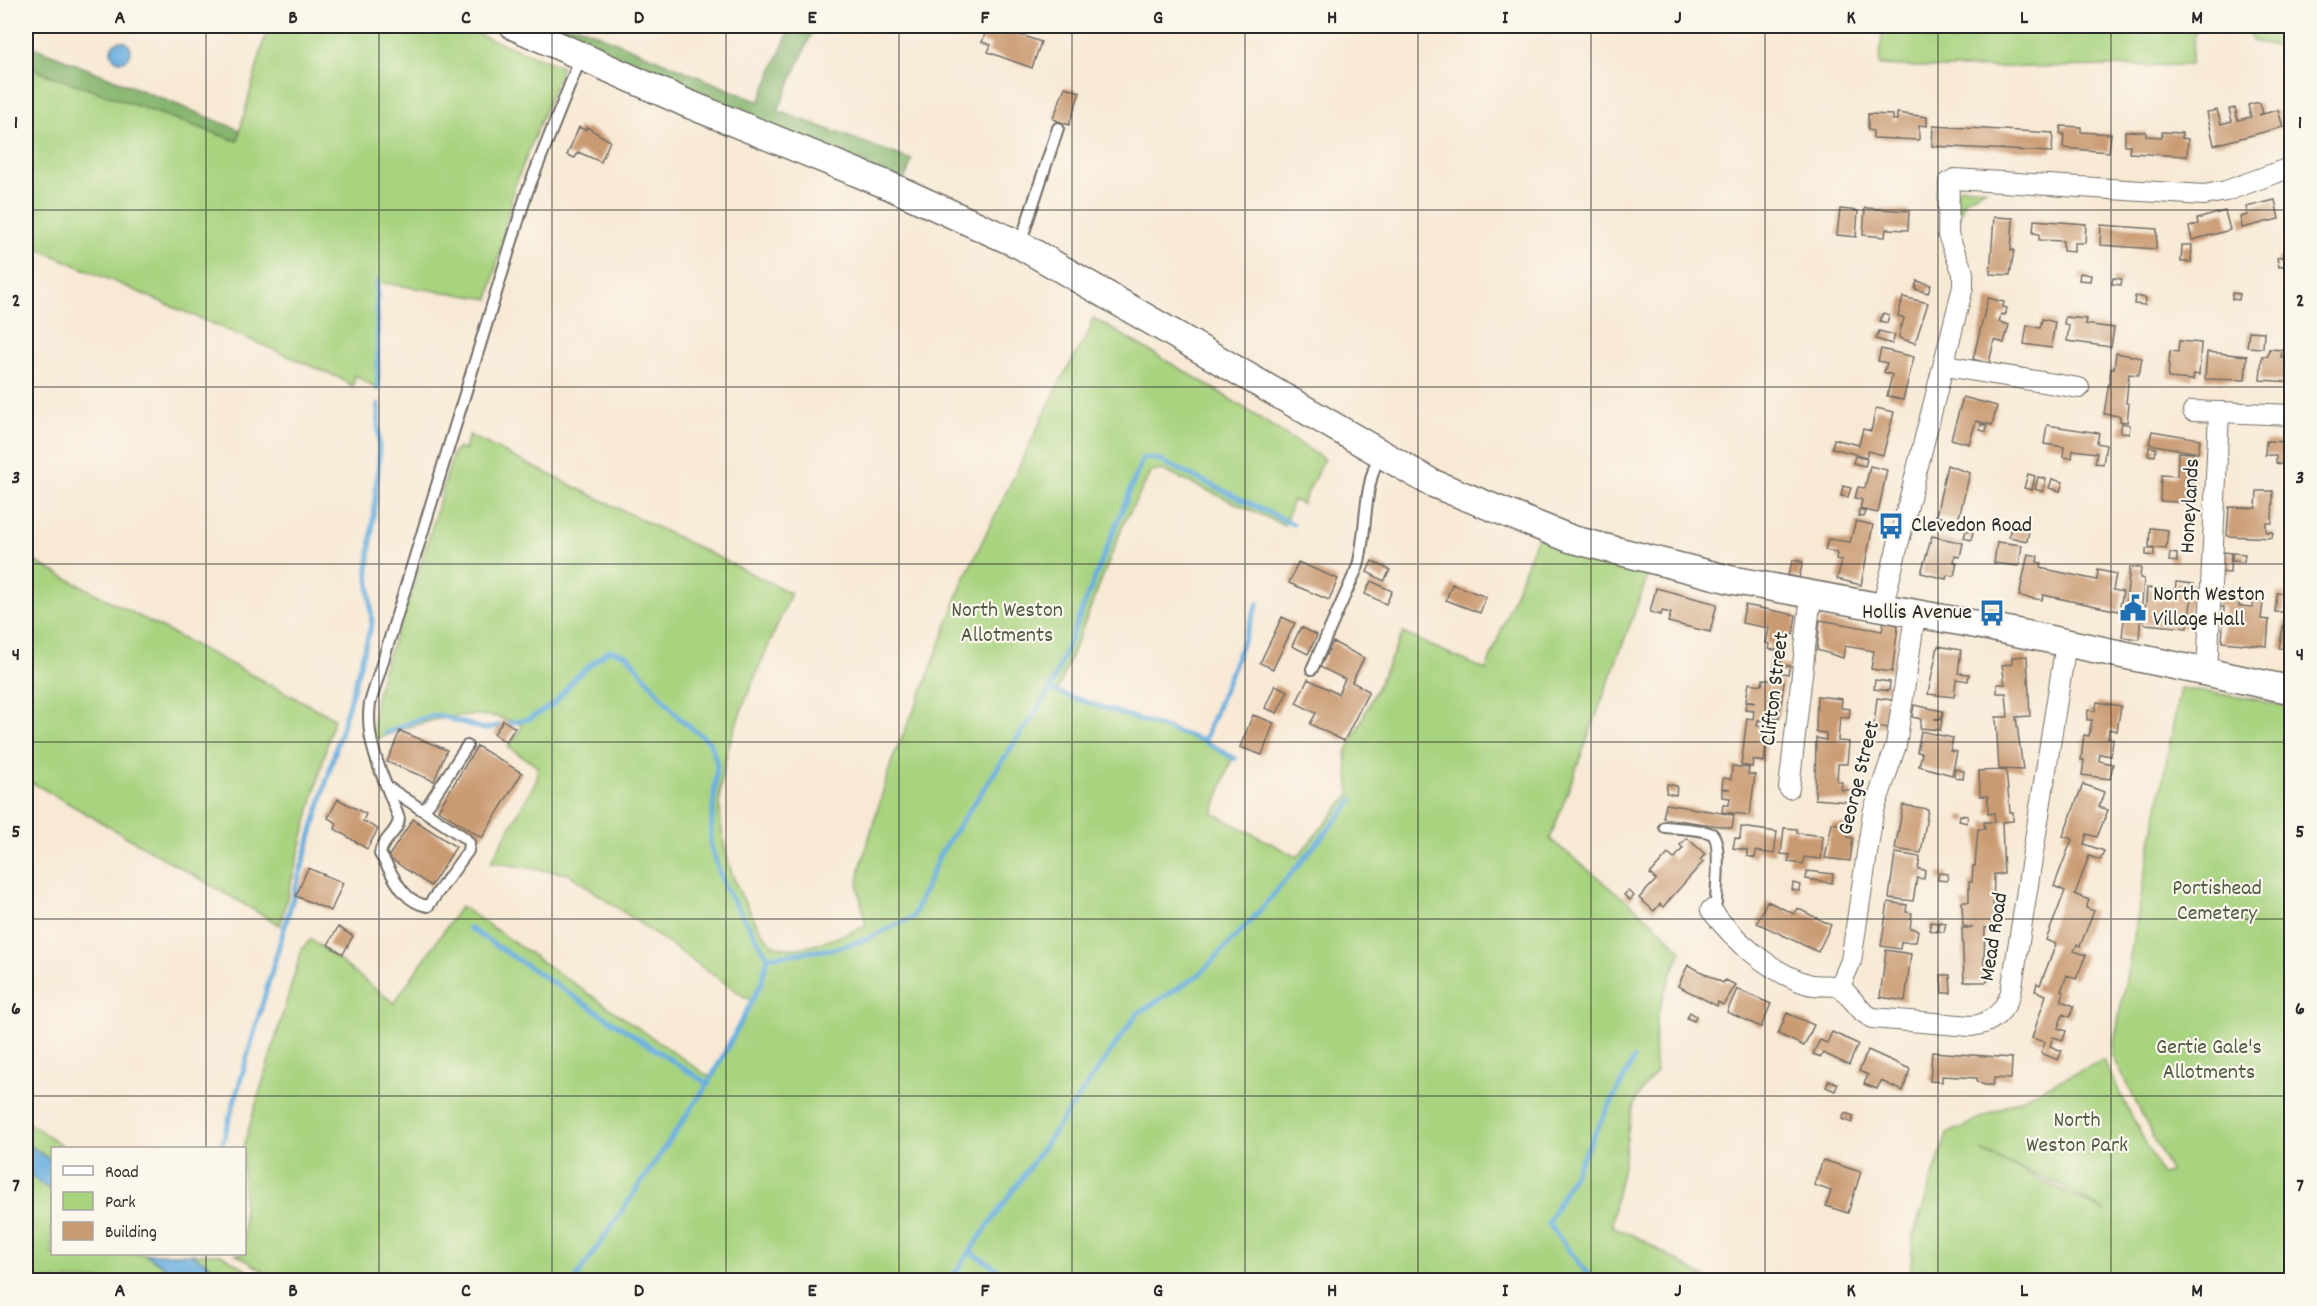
<svg xmlns="http://www.w3.org/2000/svg" width="2317" height="1306" viewBox="0 0 2317 1306" font-family="Dekko,sans-serif">
<style>
.green{fill:#a8d37f;stroke:#6a7f55;stroke-width:1.5;fill-rule:evenodd}
.forest{fill:#86b56e;stroke:#58704c;stroke-width:1.5}
.water{fill:#69afdf;stroke:#4a6d85;stroke-width:1.5}
.lines{fill:none;stroke-linecap:round;stroke-linejoin:round}
.stream{stroke:#69afdf;stroke-width:5}
.building{fill:#ca9b73}
.lane-casing{stroke:#736e66;stroke-width:14}
.street-casing{stroke:#736e66;stroke-width:22}
.secondary-casing{stroke:#736e66;stroke-width:30}
.lane{stroke:#fff;stroke-width:10}
.street{stroke:#fff;stroke-width:20}
.secondary{stroke:#fff;stroke-width:27}
.grid{fill:none;stroke:#2b2b2b;stroke-width:1.5;stroke-opacity:0.55}
.labels{text-anchor:middle;dominant-baseline:central;stroke-width:4.5;stroke-linejoin:round;paint-order:stroke}
.street-label{font-size:22px;fill:#2b2b2b;stroke:#fbf7ec}
.poi-label{font-size:22px;fill:#2b2b2b;stroke:#fbf7ec;text-anchor:start}
.park-label{font-size:22px;fill:#505d44;stroke:#fbf7ec}
.neatline{fill:none;stroke:#2b2b2b;stroke-width:2}
.grid-label{font-size:20px;text-anchor:middle;font-weight:bold;fill:#2b2b2b}
</style>
<rect width="100%" height="100%" fill="#fbf7ec"/>
<filter id="ink" filterUnits="userSpaceOnUse"><feTurbulence type="fractalNoise" baseFrequency=".0167" numOctaves="2"/><feDisplacementMap in="SourceGraphic" scale="12" xChannelSelector="R" yChannelSelector="G"/><feConvolveMatrix kernelMatrix="1 2 1 2 8 2 1 2 1" color-interpolation-filters="sRGB"/></filter>
<filter id="wash" filterUnits="userSpaceOnUse"><feTurbulence type="fractalNoise" baseFrequency=".008" numOctaves="4" result="noise"/><feDisplacementMap in="SourceGraphic" scale="24" xChannelSelector="R" yChannelSelector="G"/><feGaussianBlur stdDeviation="1.35" result="paint"/><feColorMatrix in="noise" values="0 0 0 0 0 0 0 0 0 0 0 0 0 0 0 0 0 1.4 0 .05"/><feComposite in="paint" operator="in"/></filter>
<g filter="url(#wash)">
<rect width="100%" height="100%" fill="#f8e9d5"/>
<!-- green -->
<path class="green" d="M268,26H457L562,67L514,188L489,299L377,282L378,389L355,375L353,386L337,377L26,244V67L237,141Z
M1883,26H2196L2190,65L1944,68L1879,65Z
M2249,26H2291V38L2275,46L2252,41Z
M1961,187L1986,189L1964,200L1957,226V190Z
M1093,318L1203,382L1324,459L1302,504L1293,500L1284,525L1162,470L1151,472L1124,523L1057,692L1204,741L1232,758L1213,813L1297,857L1350,794L1346,753L1403,633L1486,670L1537,536L1648,576L1550,839L1653,922L1681,951C1662,999 1650,1019 1656,1073C1624,1105 1630,1130 1622,1171C1618,1190 1613,1206 1612,1226L1641,1239L1709,1280H277L236,1254H244L243,1148L302,949L311,939L394,1003L461,906L711,1078L752,1002L569,874L491,862L537,779V766L508,747L523,726C477,702 419,722 374,740C368,689 401,625 417,577C430,536 441,494 453,453L458,448L464,450L469,435L791,593C769,648 732,719 722,776C715,814 726,871 746,904C753,916 760,933 770,942C791,960 844,934 866,926L858,886L860,869L892,760L924,687L963,581L1063,376L1092,326L1090,324Z
M26,557L334,718L280,925L26,779Z
M2180,688L2259,700L2291,709V1280H1910L1913,1237L1947,1134L2103,1060L2162,1175L2170,1171L2112,1054ZM1981,1151L2063,1187L2106,1212Z
M26,1121L66,1148H52V1161L26,1143Z
M26,1173L52,1191V1254H145L185,1280H26Z
M192,1254H221L262,1280H233Z"/>
<!-- forest -->
<path class="forest" d="M539,26H578L759,102L791,26H815L778,111L912,160L904,181L631,68Z
M1346,26H1437L1407,28Z
M26,44L240,130L238,141L26,67Z"/>
<!-- water -->
<path class="water" d="M111 51a10 10 0 1 1 20 0a10 10 0 1 1-20 0Z
M26,1143L52,1161V1191L26,1173Z
M145,1254H192L233,1280H185Z"/>
<g class="lines">
<!-- stream -->
<path class="stream" d="M377,282L378,389
M1050,690L1204,741L1235,759
M386,733L416,720L438,715L484,729L529,719L554,704L576,677L609,650L627,655L680,719L710,742L717,764L710,843L724,886L768,957L761,984L708,1084L575,1280
M1204,741L1258,603
M469,928L708,1084
M768,957L833,949L865,940L913,917L940,854L1050,690L1143,458L1157,459L1293,524
M221,1148L372,623L368,571L379,459L378,404
M971,1252L1014,1280
M950,1280L1137,1014L1200,974L1258,913L1353,800
M1592,1280L1548,1223L1634,1059"/>
</g>
<g id="blocks">
<!-- building -->
<path class="building" d="M988,26H995L1041,42L1032,68L988,52L991,45L982,42Z
M1065,87L1080,92L1069,125L1053,119Z
M2255,103H2260L2263,113L2259,115L2278,110L2283,127L2214,145L2207,112L2217,110L2221,124L2232,121L2229,109L2235,108L2238,120L2251,117L2248,105Z
M1897,113L1927,117V126L1919,125V140L1873,138V131L1868,130V114L1893,115V120H1897Z
M1933,126L2053,133L2052,152L1932,146Z
M2061,126L2081,127V132L2111,134L2109,152L2063,148L2064,134H2060Z
M579,127L585,130L587,127L610,141L601,162L578,152L575,158L567,155Z
M2125,131L2146,132V136L2162,137V132L2182,133V138L2188,139L2187,156L2129,153L2130,145H2125Z
M2275,200L2279,219L2242,228L2240,217L2248,215L2246,207Z
M1865,208L1909,211L1908,230L1886,229L1885,237L1863,235Z
M1840,209L1858,211L1856,237L1837,235Z
M2225,211L2230,230L2192,240L2189,227L2198,224L2197,219Z
M1994,217L2013,218L2011,250H2014L2010,275L1990,274Z
M2034,220L2086,224L2085,243H2074V252L2063,251V241L2039,240V234L2033,233Z
M2101,225L2157,229L2156,249L2100,245Z
M2182,245H2192L2191,262H2181Z
M2289,255L2291,264L2279,267L2277,258Z
M2080,273L2091,275L2090,281L2079,280Z
M2113,278L2122,279L2121,285L2112,284Z
M1917,281L1931,285L1928,293L1915,289Z
M2232,293L2240,294L2239,300L2232,299Z
M2135,296L2146,298L2145,305L2134,304Z
M1903,297L1928,303L1915,343L1899,338L1900,325L1902,326L1904,318L1898,316Z
M1988,298L2004,302L2003,307L2007,308L2005,315L2001,314L1999,322L2009,325L2004,343L1994,340L1989,364L1973,359Z
M1883,313L1889,315L1887,323L1880,321Z
M2065,317L2086,319L2085,324L2114,328L2111,347L2067,341L2069,325L2064,324Z
M2042,319L2055,322L2051,348L2024,344L2027,325L2040,328Z
M1879,331L1895,335L1892,344L1876,339Z
M2249,331L2264,332L2263,348L2247,347Z
M2179,341L2201,343L2199,375L2194,374L2193,380L2168,378L2170,351L2178,352Z
M1881,349L1914,357L1903,400L1887,396L1892,375L1884,372L1887,363L1878,361Z
M2269,349L2282,350L2281,357H2284V350L2292,351V382L2260,380L2262,356H2268Z
M2207,352L2247,356L2245,380L2205,379Z
M2116,353L2142,358L2139,375L2129,374L2126,403L2129,404L2127,422L2120,421V416L2104,414L2111,369H2114Z
M1963,397L1997,406L1992,425L1976,421L1969,444L1951,439Z
M1876,408L1894,412L1883,455L1868,451L1866,457L1832,448L1834,439L1859,445L1863,429L1871,431Z
M2122,423L2130,425L2129,434L2120,432Z
M1981,424L1987,426L1986,432L1980,430Z
M2047,425L2099,433L2097,443L2106,445L2103,464L2095,463L2097,453L2073,450L2072,458L2063,457L2064,447L2044,444Z
M2152,431L2200,439L2198,453L2149,444Z
M2266,441L2292,442V467L2276,463V455H2265Z
M2149,447L2156,448L2155,456L2148,455Z
M2178,452L2193,453V503L2160,501L2161,475L2177,476Z
M1855,456L1867,459L1865,466L1853,463Z
M1947,465L1970,473L1958,521L1936,516Z
M1870,466L1887,470L1878,513L1860,509L1862,500L1855,498L1858,487L1865,488Z
M2028,474L2035,476L2032,490L2024,488Z
M2038,477L2046,479L2043,492L2035,489Z
M2052,479L2063,482L2060,491L2049,488Z
M1843,486L1851,488L1848,497L1841,496Z
M2257,491H2273L2272,523H2266V532H2273L2272,538L2227,536L2229,507L2256,508Z
M1859,510L1866,512L1864,517L1858,516Z
M1856,521L1873,525L1861,585L1837,579L1842,560L1836,559L1837,553L1825,550L1828,539L1850,542Z
M2012,522L2030,526L2027,541L2009,537Z
M2150,528L2168,530L2166,549L2149,547Z
M1966,530L1973,532L1971,540L1964,538Z
M1932,536L1963,543L1960,557L1955,556L1954,562L1957,563L1954,576L1947,575L1946,579L1921,573Z
M1997,542L2022,545L2019,566L1994,563Z
M2146,549H2154V556L2146,555Z
M2223,552L2231,553L2230,573L2221,572Z
M2170,553L2177,554V562L2169,561Z
M2232,553L2245,554L2244,562L2232,561Z
M2028,554L2038,556L2037,562L2042,563L2040,568L2097,580L2098,570L2116,574L2113,590L2123,592L2119,611L2043,595L2042,600L2019,596Z
M1793,560L1803,562L1799,578L1788,575Z
M1372,561L1390,570L1384,581L1367,572Z
M1298,562L1338,579L1329,600L1289,583Z
M2130,567L2141,568L2140,578L2144,579L2139,639L2122,637Z
M1371,581L1392,591L1386,604L1365,594Z
M2176,582L2194,584L2187,628L2144,624L2147,588L2175,590Z
M1452,584L1486,597L1480,613L1446,600Z
M1656,588L1717,604L1710,632L1668,622L1671,613L1662,611L1661,615L1650,612Z
M2277,593H2285L2284,612H2275Z
M2218,594L2240,596L2239,606L2253,607V601L2263,602L2261,619L2269,620L2267,646L2222,642L2224,607H2217Z
M1745,605L1796,615L1793,635L1787,634L1784,652L1769,649L1770,644L1766,643L1769,628L1742,623Z
M1282,617L1295,623L1273,669L1260,663Z
M2285,618L2292,620V650L2279,648Z
M1820,620L1882,631L1884,620L1895,622L1898,627L1892,672L1871,669L1874,651L1845,646L1843,658L1817,650Z
M1301,627L1317,635L1308,654L1292,646Z
M1333,642L1364,658L1352,682L1369,691L1344,741L1310,724L1316,713L1296,703L1308,679L1338,694L1345,679L1320,667Z
M1938,646L1961,650L1958,673L1969,674L1968,681L1956,679L1954,697L1928,694Z
M1776,655H1782L1780,665L1790,666L1788,674L1773,671Z
M2027,656L2030,716L2016,717L2023,770L1999,769L1996,717H2008L2006,693H1997V684H2005L2002,665L2012,664V657Z
M1763,679L1784,682L1779,718L1770,717L1769,721L1758,720L1757,726L1768,728L1764,762L1753,760L1752,767L1741,765L1747,718L1753,719L1754,711L1745,710L1746,702L1755,703L1746,700L1749,683L1762,685Z
M1875,680L1890,682L1889,691L1874,689Z
M1275,685L1288,691L1277,713L1265,708Z
M1817,696L1842,699L1841,708L1850,709L1849,718L1840,717L1838,741L1849,742L1847,764H1838L1837,781L1842,782L1841,790H1852L1851,802L1815,799L1816,738L1826,740V733L1816,732Z
M1877,698L1892,700L1889,728L1874,726Z
M2097,702L2121,706L2117,731L2109,729L2108,738L2113,739L2111,756L2100,754L2099,761L2113,764L2110,779L2082,775L2084,760H2081L2084,735L2089,736L2092,720H2087L2088,710L2095,711Z
M1914,705L1943,711L1942,718L1934,719L1942,720L1940,730L1920,728L1921,719L1912,717Z
M1253,715L1274,723L1262,755L1240,747Z
M503,720L515,728L506,742L494,734Z
M400,731L447,750L434,781L387,762Z
M1921,731L1953,738L1950,751L1957,752L1952,775L1919,766L1922,753L1917,752Z
M477,746L522,773L482,838L438,810Z
M1732,766L1749,768L1748,774L1755,775L1750,815L1722,812L1723,805H1729L1730,798L1722,797V789H1730L1722,788L1723,778L1731,779Z
M1955,769L1964,771L1963,779L1954,777Z
M2006,770L2010,812H2013V821L2002,822L2004,874H1994L1993,912H1996L1997,927L1985,928L1984,964H1986L1987,982H1964L1962,928H1973L1963,926L1962,902H1969V882H1972L1973,866H1975L1978,829H1985L1984,822H1995L1994,813L1988,814V796H1980L1979,771Z
M1667,784L1677,786L1676,795L1666,793Z
M2083,784L2104,792L2099,807L2108,810L2097,837L2087,834L2084,844L2104,851L2100,860L2089,856L2075,894L2089,900L2086,908L2094,911L2080,946L2077,944L2074,951L2086,955L2076,979L2067,975L2061,991L2064,992L2061,1001L2074,1006L2070,1017L2063,1014L2058,1028L2066,1031L2063,1040L2053,1037L2050,1046L2062,1051L2058,1060L2041,1053L2045,1042L2032,1038L2046,995L2035,991L2037,983L2040,985L2056,944L2046,940L2065,891L2054,886L2072,839L2063,836Z
M338,799L366,814L363,821L378,829L367,849L335,829L337,823L328,818Z
M1666,804L1734,815L1732,828L1663,818Z
M1903,805L1928,809L1921,853L1895,849Z
M1960,815L1968,816L1967,823L1959,821Z
M413,819L456,847L431,886L388,857Z
M1832,823L1849,825L1848,837L1853,838L1850,861L1825,858Z
M1741,827L1777,832L1774,854L1756,851L1755,858L1747,856V850L1733,848L1735,838L1740,839Z
M1784,828L1797,829V833L1823,836L1821,859L1804,857L1803,864L1788,862L1790,855L1781,854Z
M1687,838L1705,854L1700,860L1703,862L1663,907L1660,904L1654,911L1639,898L1656,880L1650,874L1668,854L1674,859L1683,848L1680,845Z
M1895,853L1920,857L1918,869L1925,870L1924,879L1917,878L1913,901L1889,898Z
M308,868L343,883L331,911L296,896Z
M1807,871L1833,874L1832,883L1806,879Z
M1939,873L1948,874L1947,881L1938,880Z
M1793,883L1800,885L1799,891L1792,890Z
M1628,891L1634,896L1630,900L1624,895Z
M1767,901L1794,914L1797,908L1831,925L1818,952L1757,923Z
M1888,902L1907,905L1906,912L1912,913L1910,928L1918,930L1916,942H1901L1900,949L1881,946Z
M1931,922L1938,923L1937,932L1929,930Z
M1939,922L1946,923L1944,932L1938,931Z
M338,927L353,936L343,954L328,945Z
M1886,950L1911,954L1905,1001L1880,997Z
M1688,965L1723,983L1725,980L1736,985L1723,1005L1718,1002L1717,1006L1678,986Z
M1941,975H1950L1951,993H1942Z
M1737,989L1771,1004L1761,1027L1727,1012Z
M1690,1012L1696,1016L1694,1021L1687,1018Z
M1787,1013L1814,1025L1804,1046L1778,1034Z
M1832,1032L1858,1044L1849,1065L1823,1053L1821,1057L1813,1054L1820,1040L1827,1043Z
M1868,1050L1910,1069L1903,1091L1881,1081L1877,1089L1864,1084L1868,1075L1859,1071Z
M1932,1052L2012,1058L2011,1079L1994,1078L1993,1085H1985L1977,1082V1078L1942,1076V1082L1930,1081Z
M1829,1080L1838,1084L1835,1091L1826,1087Z
M1845,1113L1854,1116L1852,1123L1842,1119Z
M1823,1160L1861,1172L1848,1213L1826,1206L1831,1191L1814,1185Z"/>
</g>
</g>
<g filter="url(#ink)">
<use href="#blocks" fill-opacity="0" stroke="#736e66" stroke-width="1.5"/>
<g class="lines">
<!-- lane casing -->
<g class="lane-casing">
<path id="lane" d="M1020,244L1058,128
M1312,669L1358,566C1368,526 1362,492 1380,454
M386,786L465,838L469,843L468,851L428,906C401,902 393,873 380,854C381,840 398,833 399,819C386,780 364,746 370,703L527,192L581,57
M424,811L467,746
M1665,827C1675,828 1704,829 1712,834C1722,841 1716,890 1716,903"/>
</g>
<!-- street casing -->
<g class="street-casing">
<path id="street" d="M1945,366L2079,388
M2193,411L2219,412
M1882,608L1963,287V273L1948,235L1949,182L1955,179L2204,195L2226,191L2292,167
M2207,674L2219,412L2292,415
M1789,788L1811,595
M1711,910C1735,941 1770,972 1808,984C1818,987 1830,984 1841,987L1863,1012L1872,1018L1971,1026C1992,1024 2005,1011 2011,992L2066,643
M1840,986L1851,961L1873,813L1896,745L1915,615"/>
</g>
<!-- secondary casing -->
<g class="secondary-casing">
<path id="secondary" d="M514,26L686,103L890,186L1020,245L1432,483L1571,539L1732,580L1990,627L2292,690"/>
</g>
<!-- lane -->
<use href="#lane" class="lane"/>
<!-- street -->
<use href="#street" class="street"/>
<!-- secondary -->
<use href="#secondary" class="secondary"/>
</g>
</g>
<!-- grid -->
<path class="grid" d="M206,26V1148M379,26V1280M552,26V1280M726,26V1280M899,26V1280M1072,26V1280M1245,26V1280M1418,26V1280M1591,26V1280M1765,26V1280M1938,26V1280M2111,26V1280M26,210H2292M26,387H2292M26,564H2292M26,742H2292M26,919H2292M26,1096H2292M206,1254V1280"/>
<!-- icons -->
<defs>
<g id="bus-bare" transform="scale(2.07)"><path d="M-5-6H5V4H4V6H2V4H-2V6H-4V4H-5ZM-3.5-4V0h7V-4ZM-3.5 1.2v1.5H-2V1.2ZM2 1.2v1.5H3.5V1.2Z" fill="#1f6fb2" stroke="#fbf7ec" stroke-width="2.5" paint-order="stroke"/></g>
<g id="civic-bare" transform="scale(2.07)"><path d="M-.6-6.5H3V-4.5H.6V-3L4-1V1h2V6H-6V1h2V-1L-.6-3ZM-1.2 2.5V6h2.4V2.5Z" fill="#1f6fb2" stroke="#fbf7ec" stroke-width="2.5" paint-order="stroke"/></g>
</defs>
<g fill-rule="evenodd">
<use href="#bus-bare" x="1891" y="526"/>
<use href="#civic-bare" x="2133" y="608"/>
<use href="#bus-bare" x="1992" y="613"/>
</g>
<g class="labels">
<!-- street labels -->
<g class="street-label">
<text transform="translate(2191 506) rotate(-87)">Honeylands</text>
<text transform="translate(1776 689) rotate(-83)">Clifton Street</text>
<text transform="translate(1860 778) rotate(-76)">George Street</text>
<text transform="translate(1995 937) rotate(-81)">Mead Road</text>
</g>
<!-- poi labels -->
<g class="poi-label">
<text x="1911" y="526">Clevedon Road</text>
<text x="2153" y="595">North Weston<tspan x="2153" dy="25">Village Hall</tspan></text>
<text x="1972" y="613" text-anchor="end">Hollis Avenue</text>
</g>
<!-- park labels -->
<g class="park-label">
<text x="1007" y="611">North Weston<tspan x="1007" dy="25">Allotments</tspan></text>
<text x="2217" y="889">Portishead<tspan x="2217" dy="25">Cemetery</tspan></text>
<text x="2209" y="1048">Gertie Gale's<tspan x="2209" dy="25">Allotments</tspan></text>
<text x="2077" y="1121">North<tspan x="2077" dy="25">Weston Park</tspan></text>
</g>
</g>
<!-- margin -->
<rect width="2317" height="1306" fill="none" stroke="#fbf7ec" stroke-width="66"/>
<!-- legend -->
<rect x="51" y="1147" width="195" height="108" fill="#fbf7ec" stroke="#a8a59f" stroke-width="1.5"/>
<rect x="63" y="1166" width="30" height="9" fill="#ffffff" stroke="#a8a59f" stroke-width="1.5"/>
<text x="105" y="1177" font-size="18" fill="#2b2b2b">Road</text>
<rect x="63" y="1192" width="30" height="18" fill="#a8d37f" stroke="#a8a59f" stroke-width="1.5"/>
<text x="105" y="1207" font-size="18" fill="#2b2b2b">Park</text>
<rect x="63" y="1222" width="30" height="18" fill="#ca9b73" stroke="#a8a59f" stroke-width="1.5"/>
<text x="105" y="1237" font-size="18" fill="#2b2b2b">Building</text>
<rect x="33" y="33" width="2251" height="1240" class="neatline"/>
<g class="grid-label">
<text x="120" y="23">A</text>
<text x="293" y="23">B</text>
<text x="466" y="23">C</text>
<text x="639" y="23">D</text>
<text x="812" y="23">E</text>
<text x="985" y="23">F</text>
<text x="1158" y="23">G</text>
<text x="1332" y="23">H</text>
<text x="1505" y="23">I</text>
<text x="1678" y="23">J</text>
<text x="1851" y="23">K</text>
<text x="2024" y="23">L</text>
<text x="2197" y="23">M</text>
<text x="16" y="128">1</text>
<text x="2300" y="128">1</text>
<text x="16" y="306">2</text>
<text x="2300" y="306">2</text>
<text x="16" y="483">3</text>
<text x="2300" y="483">3</text>
<text x="16" y="660">4</text>
<text x="2300" y="660">4</text>
<text x="16" y="837">5</text>
<text x="2300" y="837">5</text>
<text x="16" y="1014">6</text>
<text x="2300" y="1014">6</text>
<text x="16" y="1191">7</text>
<text x="2300" y="1191">7</text>
<text x="120" y="1296">A</text>
<text x="293" y="1296">B</text>
<text x="466" y="1296">C</text>
<text x="639" y="1296">D</text>
<text x="812" y="1296">E</text>
<text x="985" y="1296">F</text>
<text x="1158" y="1296">G</text>
<text x="1332" y="1296">H</text>
<text x="1505" y="1296">I</text>
<text x="1678" y="1296">J</text>
<text x="1851" y="1296">K</text>
<text x="2024" y="1296">L</text>
<text x="2197" y="1296">M</text>
</g>
</svg>
